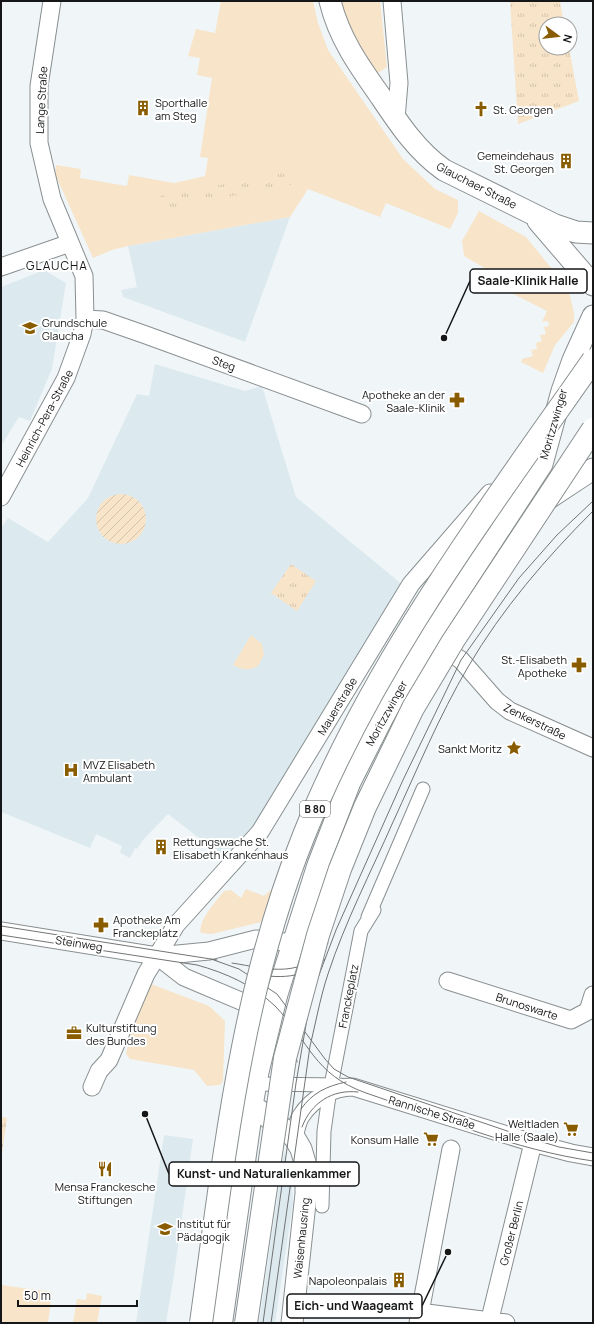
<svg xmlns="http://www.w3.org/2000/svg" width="594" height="1324" viewBox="0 0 594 1324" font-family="Manrope,sans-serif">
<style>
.built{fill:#dceaf0}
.grass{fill:#f7e4c9}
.park{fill:url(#park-tufts)}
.garden{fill:url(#garden-furrows)}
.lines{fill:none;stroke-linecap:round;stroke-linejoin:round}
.pedestrian-casing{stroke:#898f90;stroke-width:15}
.minor-casing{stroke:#898f90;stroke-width:19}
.tertiary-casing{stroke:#898f90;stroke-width:23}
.primary-casing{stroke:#898f90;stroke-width:24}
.pedestrian{stroke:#fff;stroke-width:13}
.minor{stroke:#fff;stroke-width:17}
.tertiary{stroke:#fff;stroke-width:21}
.primary{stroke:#fff;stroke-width:22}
.tram{stroke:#717475;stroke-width:1}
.primary-bridge-casing{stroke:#898f90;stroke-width:24;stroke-linecap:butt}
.primary-bridge{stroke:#fff;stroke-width:22}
.labels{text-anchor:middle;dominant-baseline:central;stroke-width:4;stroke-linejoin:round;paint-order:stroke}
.shield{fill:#fff;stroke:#5b5c5d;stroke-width:1}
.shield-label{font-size:10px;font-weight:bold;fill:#151617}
.street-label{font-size:11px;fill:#151617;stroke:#fff}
.poi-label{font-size:11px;fill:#151617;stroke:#fff;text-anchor:start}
.neighbourhood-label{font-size:12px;letter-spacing:1px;fill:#151617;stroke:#fff}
.leader{fill:none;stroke:#151617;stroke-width:1.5}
.callout-dot{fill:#151617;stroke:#fff;stroke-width:1.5}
.callout{fill:#fff;stroke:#151617;stroke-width:1.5}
.callout-label{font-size:12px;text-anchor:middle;font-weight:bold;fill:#151617}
</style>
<defs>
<pattern id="park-tufts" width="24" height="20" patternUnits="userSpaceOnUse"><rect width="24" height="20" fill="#f7e4c9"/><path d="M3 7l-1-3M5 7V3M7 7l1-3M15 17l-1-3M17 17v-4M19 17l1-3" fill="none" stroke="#d3c3ac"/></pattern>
<pattern id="garden-furrows" width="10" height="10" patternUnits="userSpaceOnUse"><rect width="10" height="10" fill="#f7e4c9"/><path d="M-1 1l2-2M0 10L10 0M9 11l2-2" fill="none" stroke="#d3c3ac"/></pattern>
</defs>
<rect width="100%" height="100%" fill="#f0f6f8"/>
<!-- built -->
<path class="built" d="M290,217L245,342L123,297L121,290L137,287L128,246Z
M44,270L66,283L52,369L30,421L19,417L1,446V287Z
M155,364L245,391L262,386L296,497L403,585L255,826L226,859L168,814L143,840L137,849L135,848L130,858L120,853L122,846L96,834L90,848L1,812V528L8,518L48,542L88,498L137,394L149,396Z
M164,1135L193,1139L174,1275L166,1323H136Z
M284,1151L292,1186L293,1203L275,1323H259Z"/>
<!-- grass -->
<path class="grass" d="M221,1H313L318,23L328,50L403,159L435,189L458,200V213L450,229L386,203L380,217L308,189L290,217L128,246L112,250L93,258L55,174L56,165L81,169L80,178L127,186L129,175L174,183L205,176L208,158L200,157L212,78L197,75L200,58L188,56L196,29L215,33Z
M340,1H380L387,67L378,73C360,51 349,28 340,1Z
M479,211L526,237L565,285L570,296L574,313V322L555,345L543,373L521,362L522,359L533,356L531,350L537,349L536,343L542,341L540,335L546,334L544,327L549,326L548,321L542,322L547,311L494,284L498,276L464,256L462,241Z
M251,635L262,644L264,655L258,666C248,671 242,670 233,665Z
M246,889L264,896L272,889L261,922L212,934L201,933C197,922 217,900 224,891L231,890L241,898Z
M151,984L209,1006L225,1021L223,1081L220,1085L207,1086L194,1070L130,1059L126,1054L130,1034Z
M1,1285L52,1292L48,1323L1,1322Z
M87,1293L102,1296L97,1323H73L77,1299L86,1300Z"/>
<!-- park -->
<path class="park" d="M510,1H560L564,24H546V48H569L579,101L518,124Z
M289,172L291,185L163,209L160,196Z
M291,564L316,581L297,611L271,593Z
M1,1117L7,1118L1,1161Z"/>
<!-- garden -->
<path class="garden" d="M96 519a25 25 0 1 1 50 0a25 25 0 1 1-50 0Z"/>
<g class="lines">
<!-- pedestrian casing -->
<g class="pedestrian-casing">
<path id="pedestrian" d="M368,917L423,789
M255,1084L340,1085
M322,1206L324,1131L329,1096L361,931L374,910"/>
</g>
<!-- minor casing -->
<g class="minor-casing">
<path id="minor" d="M392,1L399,83L396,119
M1,267L70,243
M85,319L103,320L146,335L362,414
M1,497L66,378L82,334L85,319L84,276L52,199L39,143V86L52,1
M428,639L461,660L497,701L510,711L593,748
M1,931L157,956L209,951L256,939L293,943
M157,956L184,977L262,1010
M448,981L571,1020L588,1011L593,995
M92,1087L99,1071L109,1060L146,974L176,925L260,832L411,584L490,493
M294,1137C296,1131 297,1122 301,1116C312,1099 332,1087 353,1087L533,1143L571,1153L593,1157
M419,1312L506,1323
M418,1323L451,1149
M489,1323L533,1143"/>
</g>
<!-- tertiary casing -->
<g class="tertiary-casing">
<path id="tertiary" d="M330,1C339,38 359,66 381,97C399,124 417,151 444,170L555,225L576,232L593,233
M538,221L593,285
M543,502L593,469
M292,1323L306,1194V1166L301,1149L294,1137L252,1105L258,1072L277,994L318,865L350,782L383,717L428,639L542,464L562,391L573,360L593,316"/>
</g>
<!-- primary casing -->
<g class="primary-casing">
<path id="primary" d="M221,1323L252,1105"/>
</g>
<!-- pedestrian -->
<use href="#pedestrian" class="pedestrian"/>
<!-- minor -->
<use href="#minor" class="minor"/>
<!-- tertiary -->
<use href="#tertiary" class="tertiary"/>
<!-- primary -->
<use href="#primary" class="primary"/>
<!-- tram -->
<path class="tram" d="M1,926L217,960
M1,935L197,965C226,973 253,985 275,1006C310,1042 313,1074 366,1093C440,1118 515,1150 593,1161
M211,959L239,969L277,994L325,1059L334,1069L348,1077L519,1135L559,1147L593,1153
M232,963C269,969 304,980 328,943
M251,974C279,978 303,980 325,959
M287,1028L295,1047L297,1062
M301,1109C312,1093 327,1086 346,1082
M302,1127C311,1103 332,1089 358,1092
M263,1323L296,1083L308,1013L316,983L336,930L403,780L461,660L519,578L557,535L593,501
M271,1323L310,1046C316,1022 320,998 328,974C345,922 371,872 393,822C417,770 439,716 468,667C502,609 546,558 593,511"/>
<!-- primary-bridge casing -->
<g class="primary-bridge-casing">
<path id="primary-bridge" d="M201,1323C224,1159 241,991 304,835C373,662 487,512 593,360
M246,1323L285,1058L318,935L340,869L365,807L413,708L453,641L593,429"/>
</g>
<!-- primary-bridge -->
<use href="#primary-bridge" class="primary-bridge"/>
</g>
<!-- icons -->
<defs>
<g id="building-bare" transform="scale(1.2)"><path d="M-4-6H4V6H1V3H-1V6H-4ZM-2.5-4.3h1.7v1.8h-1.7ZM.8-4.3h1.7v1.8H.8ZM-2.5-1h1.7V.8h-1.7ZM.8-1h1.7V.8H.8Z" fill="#895c00" stroke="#fff" stroke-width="2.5" paint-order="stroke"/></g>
<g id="church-bare" transform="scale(1.2)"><path d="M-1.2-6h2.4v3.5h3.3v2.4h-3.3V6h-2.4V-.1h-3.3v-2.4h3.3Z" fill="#895c00" stroke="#fff" stroke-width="2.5" paint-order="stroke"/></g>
<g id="school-bare" transform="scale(1.2)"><path d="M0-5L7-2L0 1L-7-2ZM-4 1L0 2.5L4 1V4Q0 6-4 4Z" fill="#895c00" stroke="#fff" stroke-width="2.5" paint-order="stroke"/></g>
<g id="pharmacy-bare" transform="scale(1.2)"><path d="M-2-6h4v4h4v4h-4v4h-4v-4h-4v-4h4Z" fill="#895c00" stroke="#fff" stroke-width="2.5" paint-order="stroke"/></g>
<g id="sight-bare" transform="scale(1.2)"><path d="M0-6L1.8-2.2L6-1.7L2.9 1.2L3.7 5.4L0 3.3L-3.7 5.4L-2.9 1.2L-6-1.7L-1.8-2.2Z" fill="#895c00" stroke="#fff" stroke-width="2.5" paint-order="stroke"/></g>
<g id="hospital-bare" transform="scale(1.2)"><path d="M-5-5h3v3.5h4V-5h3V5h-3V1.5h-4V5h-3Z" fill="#895c00" stroke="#fff" stroke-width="2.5" paint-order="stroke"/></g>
<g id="office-bare" transform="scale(1.2)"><path d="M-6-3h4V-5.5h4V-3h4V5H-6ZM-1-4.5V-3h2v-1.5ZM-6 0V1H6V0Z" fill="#895c00" stroke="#fff" stroke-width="2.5" paint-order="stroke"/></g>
<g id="supermarket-bare" transform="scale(1.2)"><path d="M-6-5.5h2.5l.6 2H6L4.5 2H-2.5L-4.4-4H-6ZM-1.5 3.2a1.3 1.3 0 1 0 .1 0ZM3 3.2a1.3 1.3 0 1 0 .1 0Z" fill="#895c00" stroke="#fff" stroke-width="2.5" paint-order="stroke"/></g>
<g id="restaurant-bare" transform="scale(1.2)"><path d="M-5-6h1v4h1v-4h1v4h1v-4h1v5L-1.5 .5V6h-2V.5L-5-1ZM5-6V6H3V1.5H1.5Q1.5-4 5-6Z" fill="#895c00" stroke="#fff" stroke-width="2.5" paint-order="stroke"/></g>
<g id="university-bare" transform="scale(1.2)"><path d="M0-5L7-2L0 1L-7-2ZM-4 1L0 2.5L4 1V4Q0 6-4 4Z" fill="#895c00" stroke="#fff" stroke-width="2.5" paint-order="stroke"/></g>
</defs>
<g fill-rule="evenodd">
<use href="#building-bare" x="143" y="108"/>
<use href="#church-bare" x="481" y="109"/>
<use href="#building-bare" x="566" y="161"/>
<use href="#school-bare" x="30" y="328"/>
<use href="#pharmacy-bare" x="457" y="400"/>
<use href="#pharmacy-bare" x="579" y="665"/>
<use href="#sight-bare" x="514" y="748"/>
<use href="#hospital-bare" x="71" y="770"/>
<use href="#building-bare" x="161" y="847"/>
<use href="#pharmacy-bare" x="101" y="925"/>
<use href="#office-bare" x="74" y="1033"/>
<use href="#supermarket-bare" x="571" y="1129"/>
<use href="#supermarket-bare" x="431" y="1139"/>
<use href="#restaurant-bare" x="105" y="1169"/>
<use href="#university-bare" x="165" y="1229"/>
<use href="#building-bare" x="399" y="1280"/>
</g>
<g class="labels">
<!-- shield labels -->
<rect class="shield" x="300" y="801" width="30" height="16" rx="3"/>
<g class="shield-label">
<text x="315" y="809">B 80</text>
</g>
<!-- street labels -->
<g class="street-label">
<text transform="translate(41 100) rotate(-87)">Lange Straße</text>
<text transform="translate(477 185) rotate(27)">Glauchaer Straße</text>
<text transform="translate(224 363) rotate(20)">Steg</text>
<text transform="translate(44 418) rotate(-62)">Heinrich-Pera-Straße</text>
<text transform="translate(553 424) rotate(-74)">Moritzzwinger</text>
<text transform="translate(337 706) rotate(-59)">Mauerstraße</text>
<text transform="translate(386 713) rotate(-61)">Moritzzwinger</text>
<text transform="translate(535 721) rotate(26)">Zenkerstraße</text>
<text transform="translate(79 943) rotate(9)">Steinweg</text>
<text transform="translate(348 996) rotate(-79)">Franckeplatz</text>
<text transform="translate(527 1006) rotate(18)">Brunoswarte</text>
<text transform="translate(432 1112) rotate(17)">Rannische Straße</text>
<text transform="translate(511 1233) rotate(-76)">Großer Berlin</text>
<text transform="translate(301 1238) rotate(-84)">Waisenhausring</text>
</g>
<!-- poi labels -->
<g class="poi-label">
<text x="155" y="102">Sporthalle<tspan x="155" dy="13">am Steg</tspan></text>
<text x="493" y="109">St. Georgen</text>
<text x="554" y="155" text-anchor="end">Gemeindehaus<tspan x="554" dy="13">St. Georgen</tspan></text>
<text x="42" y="322">Grundschule<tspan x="42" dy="13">Glaucha</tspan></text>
<text x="445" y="394" text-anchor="end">Apotheke an der<tspan x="445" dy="13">Saale-Klinik</tspan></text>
<text x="567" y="659" text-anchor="end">St.-Elisabeth<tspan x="567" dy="13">Apotheke</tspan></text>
<text x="502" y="748" text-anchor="end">Sankt Moritz</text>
<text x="83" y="764">MVZ Elisabeth<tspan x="83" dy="13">Ambulant</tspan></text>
<text x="173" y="841">Rettungswache St.<tspan x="173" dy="13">Elisabeth Krankenhaus</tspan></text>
<text x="113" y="919">Apotheke Am<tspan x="113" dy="13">Franckeplatz</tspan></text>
<text x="86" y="1027">Kulturstiftung<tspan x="86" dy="13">des Bundes</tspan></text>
<text x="559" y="1123" text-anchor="end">Weltladen<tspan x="559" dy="13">Halle (Saale)</tspan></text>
<text x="419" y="1139" text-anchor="end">Konsum Halle</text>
<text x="105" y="1186" text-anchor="middle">Mensa Franckesche<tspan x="105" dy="13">Stiftungen</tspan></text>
<text x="177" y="1223">Institut für<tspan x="177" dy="13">Pädagogik</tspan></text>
<text x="387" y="1280" text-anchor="end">Napoleonpalais</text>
</g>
<!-- neighbourhood labels -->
<g class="neighbourhood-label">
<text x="57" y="265">GLAUCHA</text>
</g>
</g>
<!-- callouts -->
<path class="leader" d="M444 338L470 281M145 1114L169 1174M448 1252L422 1306"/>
<g class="callout-dot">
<circle cx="444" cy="338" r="4"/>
<circle cx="145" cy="1114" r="4"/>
<circle cx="448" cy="1252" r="4"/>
</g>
<g class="callout">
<rect x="470" y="269" width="117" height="24" rx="4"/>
<rect x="169" y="1162" width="190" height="24" rx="4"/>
<rect x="287" y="1294" width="135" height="24" rx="4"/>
</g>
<g class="callout-label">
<text x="528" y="285">Saale-Klinik Halle</text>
<text x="264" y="1178">Kunst- und Naturalienkammer</text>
<text x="354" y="1310">Eich- und Waageamt</text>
</g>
<!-- border -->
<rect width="594" height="1324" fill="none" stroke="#151617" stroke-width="4"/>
<!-- north arrow -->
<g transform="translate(558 36) rotate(105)"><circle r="19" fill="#ffffff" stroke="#a1a2a2"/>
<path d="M0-3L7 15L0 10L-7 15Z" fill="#895c00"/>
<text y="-6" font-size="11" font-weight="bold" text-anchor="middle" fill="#151617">N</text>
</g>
<!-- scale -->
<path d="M18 1300v6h119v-6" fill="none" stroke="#151617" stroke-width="2"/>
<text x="24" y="1300" font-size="12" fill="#151617" stroke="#ffffff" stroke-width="3" paint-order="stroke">50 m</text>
</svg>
